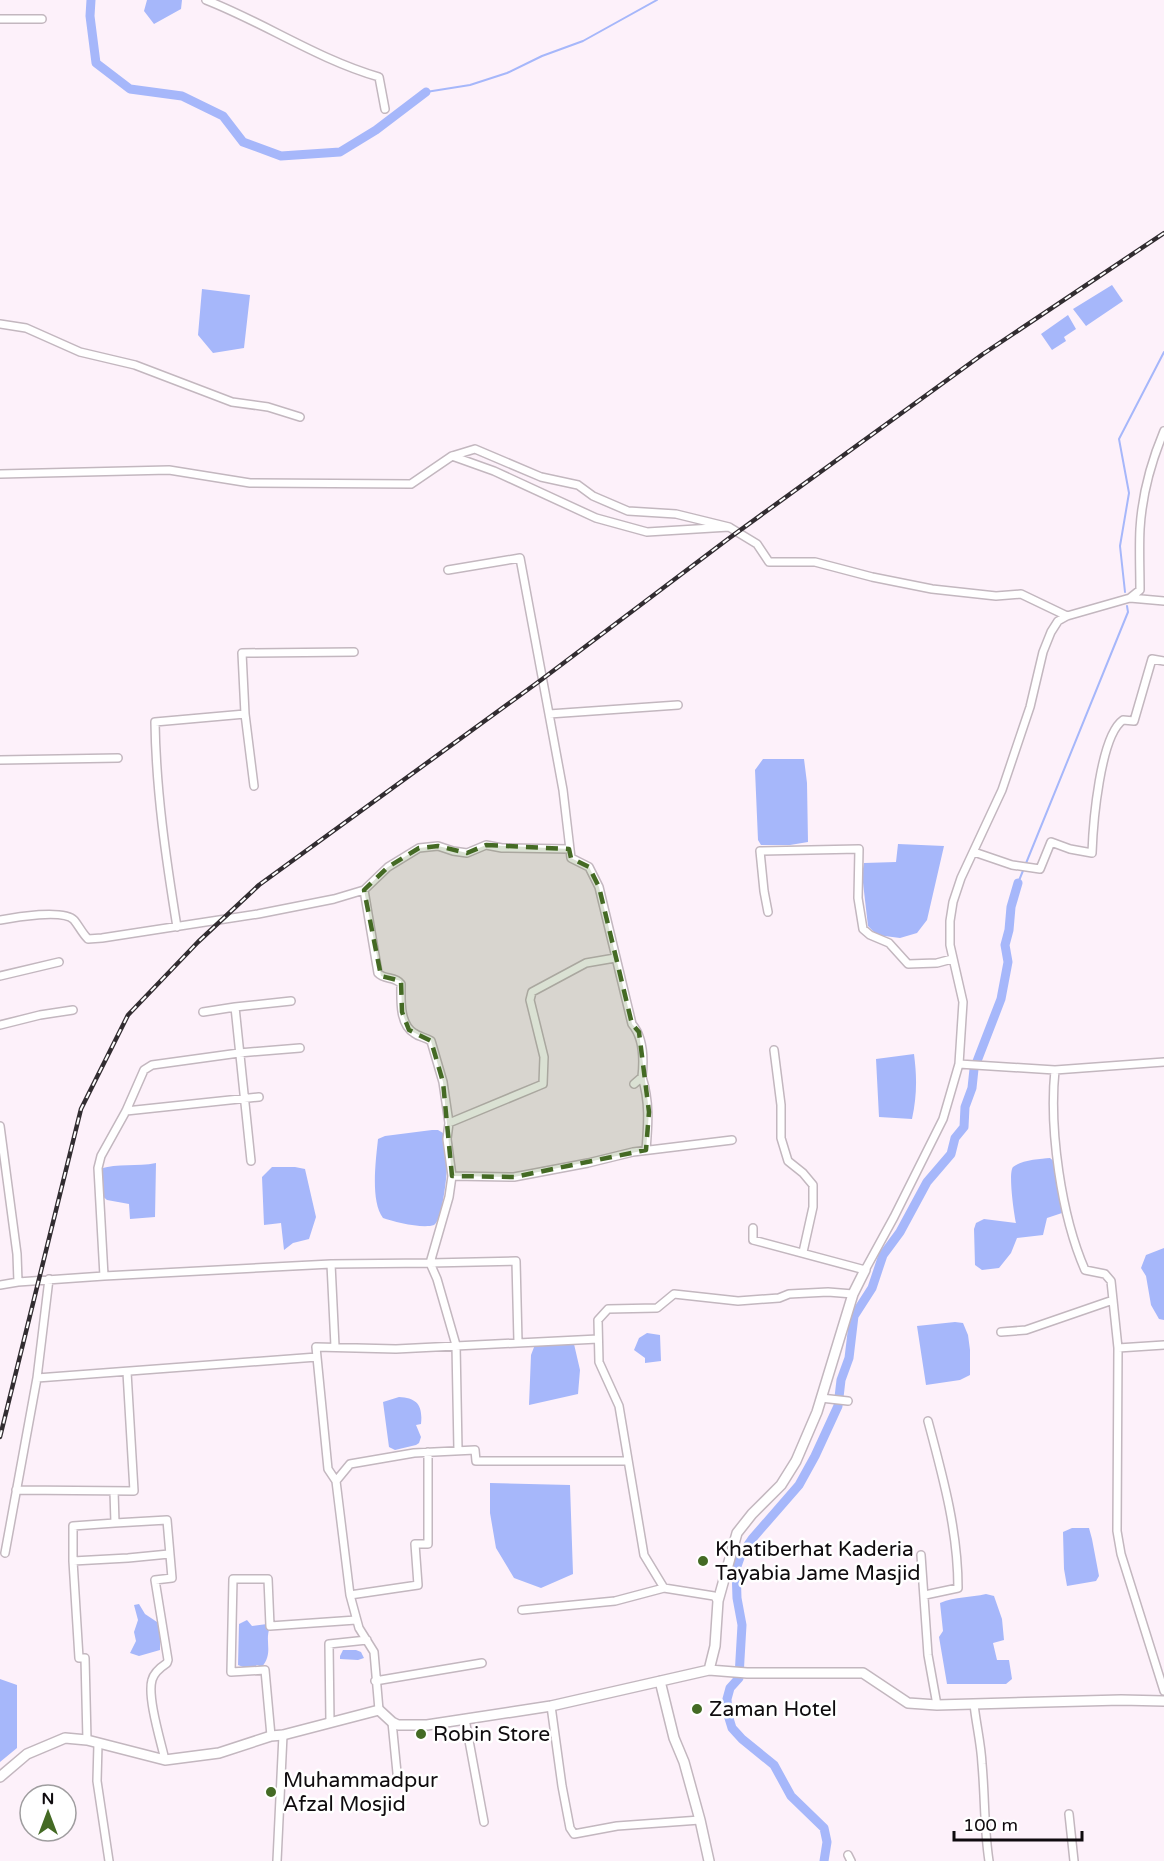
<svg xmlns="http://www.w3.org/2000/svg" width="1164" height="1861" viewBox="0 0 1164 1861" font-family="'Varela Round',sans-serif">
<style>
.water{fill:#a6b7fa}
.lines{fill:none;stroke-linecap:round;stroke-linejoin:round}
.stream{stroke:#a6b7fa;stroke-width:2}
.canal{stroke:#a6b7fa;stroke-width:9}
.street-casing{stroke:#c3b7bf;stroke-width:10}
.secondary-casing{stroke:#c3b7bf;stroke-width:12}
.street{stroke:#fff;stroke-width:7}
.secondary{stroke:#fff;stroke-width:9}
.rail-casing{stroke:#322d31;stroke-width:4.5}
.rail{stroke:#fff;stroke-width:2;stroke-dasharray:7;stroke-linecap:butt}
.marked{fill:#446a24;fill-opacity:0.2;stroke:#446a24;stroke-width:4.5;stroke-dasharray:12 8;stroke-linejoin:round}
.poi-dot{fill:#446a24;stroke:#fff;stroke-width:2}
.labels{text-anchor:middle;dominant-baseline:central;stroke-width:5;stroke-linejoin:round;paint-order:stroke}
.poi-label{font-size:21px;fill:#0f0b0e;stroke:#fff;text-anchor:start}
</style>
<rect width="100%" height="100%" fill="#fdf1fa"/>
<!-- water -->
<path class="water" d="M147,0H182L181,9L154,24L144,11Z
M1112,285L1123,301L1086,326L1073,309Z
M202,289L250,295L244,348L213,353L198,335Z
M1068,315L1076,329L1064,337L1066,341L1052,350L1041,334Z
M763,759H804L807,783L808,842L790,845H761L758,840L755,770Z
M898,844L944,846L927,920L917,933L900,938L877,935L868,926L862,874L864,863L896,862Z
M914,1054C917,1077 917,1096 912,1119L879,1117L876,1059Z
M432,1130H438L443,1133C444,1144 446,1155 447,1166C447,1176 442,1221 434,1225C423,1229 394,1222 383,1218C370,1201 376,1159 378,1139L385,1136Z
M1050,1158L1056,1163L1062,1213L1047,1218L1043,1235L1017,1238L1011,1253L999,1268L982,1270L975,1265L974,1229L976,1223L984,1219L1016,1223C1014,1214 1008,1173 1013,1167C1021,1160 1040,1159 1050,1158Z
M156,1163L155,1217L130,1219L129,1204L107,1200L100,1194L99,1169C118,1163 137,1167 156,1163Z
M272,1167H295L305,1169L316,1217L309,1239L293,1243L284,1250L281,1223L264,1225L262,1177Z
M1164,1248V1320L1159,1319L1151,1305L1146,1276L1141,1268L1146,1255Z
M955,1322L963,1323L968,1335L970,1350V1375L960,1380L926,1385L917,1326Z
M647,1333L660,1335L661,1361L645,1363V1358L634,1350L639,1338Z
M536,1342L574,1344L580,1370L578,1394L529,1405L531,1355Z
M399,1397C417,1398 423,1405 421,1424L416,1425L421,1437L419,1443L416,1445L395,1450L389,1447L383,1402Z
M490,1483L570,1485L573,1574L541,1588L514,1578L496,1548L490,1513Z
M1072,1528H1089L1092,1539L1099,1576L1096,1581L1067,1586L1064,1569L1063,1532Z
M986,1594L994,1596L1002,1619L1004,1640L993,1643L997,1660H1009L1012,1679L1006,1684H947L939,1637L943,1631L940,1603C956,1596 970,1598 986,1594Z
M139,1604L145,1614L157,1622L160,1631V1650L139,1656L130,1653L136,1641L134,1632L138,1620L134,1605Z
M247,1620L252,1626L267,1624L270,1627C264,1642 274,1652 262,1667L257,1665L251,1670L238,1665L239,1624Z
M343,1650H356L361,1652L364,1658L358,1660L340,1659V1656Z
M0,1679L17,1685V1748L0,1762Z"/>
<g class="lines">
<!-- stream -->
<path class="stream" d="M426,92L470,85L507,73L542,56L583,41L657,0
M1125,592L1120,546L1129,493L1119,439L1164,352
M1018,883L1128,612L1127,606"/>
<!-- canal -->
<path class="canal" d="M91,0L90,16L96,63L130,89L182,96L223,116L243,142L281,156L340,152L376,130L426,92
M824,1861L827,1842L824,1828L791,1796L774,1765L742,1739L732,1728L728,1715L727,1699L730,1688L739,1678L740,1659L742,1625L737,1598L736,1569L741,1555L752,1539L799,1485L815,1456L838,1406L841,1380L849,1358L854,1316L872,1288L883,1255L900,1232L927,1182L951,1154L955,1138L964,1127L965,1107L972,1088L974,1069L1001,999L1008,962L1005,945L1009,930L1011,907L1018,883"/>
<!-- street casing -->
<g class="street-casing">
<path id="street" d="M206,0C265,23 317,59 379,77L385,109
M0,19H42
M0,324L26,328L80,352L135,365L232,402L268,407L300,417
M1164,431C1151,462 1142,495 1140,529C1139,549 1140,570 1140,590L1130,598L1164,601
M452,456L494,471L596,518L647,532L729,527L757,544L769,562H815L872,577L932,589L996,596L1021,594L1067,616
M0,474L169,470L250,483L411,484L452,456L475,449L541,477L578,485L593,496L628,511L676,514L729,527
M448,570L520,558L549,714
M245,714L254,786
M0,760L118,758
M974,852L1012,865L1040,869L1051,842L1070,849L1092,853C1093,824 1100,736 1123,720L1134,721L1152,659L1164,661
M364,890L378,973C384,980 395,976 401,984C401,999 399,1024 414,1033C419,1037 425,1037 431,1041L443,1082L449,1123L447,1139L452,1176L449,1197L430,1263L516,1261L518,1342
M768,912L764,891L760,851L859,849L858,898L863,929L870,935L889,943L908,964L937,963L952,959
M0,920C15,917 64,909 74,920C79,926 82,933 88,939L102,938L258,914L334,899L364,890L388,867L419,848L438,846L453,851L467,853L486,845L502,848L569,849
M177,927C166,859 156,791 155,722L245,714L242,653L354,652
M0,976L59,962
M203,1012L235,1007
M0,1025L40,1015L73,1010
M774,1050L781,1105V1138L788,1161L803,1173L813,1185V1207L803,1252
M959,1064L1055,1070L1164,1062
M1055,1070C1049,1129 1061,1215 1085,1270L1105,1274L1111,1281L1118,1348L1117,1531L1121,1554L1164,1691
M642,1077C650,1102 648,1125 646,1150
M634,1084L642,1077C644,1059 644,1038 632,1024L599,887L589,867L571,858L563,790L549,714L678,705
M126,1111L259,1097
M449,1123L543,1084L544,1057L530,1000L532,992L586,963L615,958
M0,1126L17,1254L18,1282
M251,1161L235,1007L291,1001
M452,1176L514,1177L588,1163L633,1152L732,1140
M753,1228V1240L865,1270L894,1217L943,1119L959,1064L963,1002L950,945V921L953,902L961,878L1002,790L1030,707L1043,652L1051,632L1058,621L1067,616L1130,598
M331,1264L335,1346
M104,1276L98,1168L101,1156L126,1111L144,1070L152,1065L239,1053L300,1048
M0,1285L18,1282L104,1276L331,1264L430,1263L437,1279L456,1345L458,1450
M1001,1332L1026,1330L1113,1300
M1118,1348L1164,1345
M37,1378L317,1357
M821,1398L848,1401
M336,1481L350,1464L414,1453L475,1450L476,1461H628
M16,1490L134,1491L127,1372
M114,1491L115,1523L167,1520L172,1578L155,1580L168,1660L167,1663C161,1667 154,1672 152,1680C147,1697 161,1742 165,1760
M5,1553L37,1378L49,1279
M921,1555L928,1655L937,1705
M73,1561V1526L115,1523
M350,1595L418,1585L415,1544H428V1452
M925,1595L958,1588C958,1531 943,1477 928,1421
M718,1601L714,1596L664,1588L644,1555L619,1406L599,1362L598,1320L608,1309L657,1308L674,1294L738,1301L779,1298L789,1294L828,1292L853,1294
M522,1610L615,1601L664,1588
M375,1681L482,1663
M974,1704C976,1724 981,1743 982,1764C985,1796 984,1829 989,1861
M551,1706L562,1786L570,1828L574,1834L617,1826L700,1820
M379,1710L374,1652L359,1628L350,1595L336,1481L328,1469L316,1347L396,1349L598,1339
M465,1719L484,1822
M330,1722L329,1644L367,1640
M392,1722L398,1783
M271,1736L265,1670L231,1672L233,1579H268L270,1626L356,1620
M87,1740L85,1658H79L73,1561L128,1558L169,1554
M98,1744L97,1781L109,1861
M1069,1814L1074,1861
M848,1855L851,1861
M277,1861L283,1735"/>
</g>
<!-- secondary casing -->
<g class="secondary-casing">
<path id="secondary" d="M709,1670L715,1646L718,1601L737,1533L752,1514L781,1485L796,1461L817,1412L853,1294L865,1270
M660,1681L674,1738L684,1762L700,1820L709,1861
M0,1777L27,1754L65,1738L87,1740L165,1760L219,1753L271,1736L283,1735L379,1710L392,1722L398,1725H427L551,1706L709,1670L747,1673H863L908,1703L937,1705L1121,1700L1164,1701"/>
</g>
<!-- street -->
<use href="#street" class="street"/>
<!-- secondary -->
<use href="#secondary" class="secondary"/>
<!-- rail casing -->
<g class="rail-casing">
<path id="rail" d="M0,1437L81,1109L128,1015L198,942L259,885L541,680L728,539L983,354L1164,233"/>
</g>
<!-- rail -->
<use href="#rail" class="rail"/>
</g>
<!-- marked area -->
<path class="marked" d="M486,845L569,849L571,858L589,867L599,887L632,1024L639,1032L649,1112L646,1150L514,1177L452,1176L443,1082L431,1041L409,1030L402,1012L401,981L381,976L364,890L388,867L419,848L438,846L467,853Z"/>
<!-- markers -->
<g class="poi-dot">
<circle cx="703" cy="1561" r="6"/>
<circle cx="697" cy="1709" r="6"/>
<circle cx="421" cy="1734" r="6"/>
<circle cx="271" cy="1792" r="6"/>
</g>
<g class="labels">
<!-- poi labels -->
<g class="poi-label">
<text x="715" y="1549">Khatiberhat Kaderia<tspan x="715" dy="24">Tayabia Jame Masjid</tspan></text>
<text x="709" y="1709">Zaman Hotel</text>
<text x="433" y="1734">Robin Store</text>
<text x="283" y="1780">Muhammadpur<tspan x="283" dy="24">Afzal Mosjid</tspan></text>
</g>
</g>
<!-- north arrow -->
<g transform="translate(48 1813)"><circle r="28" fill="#ffffff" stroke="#9f9d9f" stroke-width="1.5"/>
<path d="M0-4.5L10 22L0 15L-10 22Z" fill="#446a24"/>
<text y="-9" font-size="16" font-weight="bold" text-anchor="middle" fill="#0f0b0e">N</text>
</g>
<!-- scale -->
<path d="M954 1831v9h128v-9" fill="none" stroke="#0f0b0e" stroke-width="3"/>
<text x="963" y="1831" font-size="18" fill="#0f0b0e" stroke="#ffffff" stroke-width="4.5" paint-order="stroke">100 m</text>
</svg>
